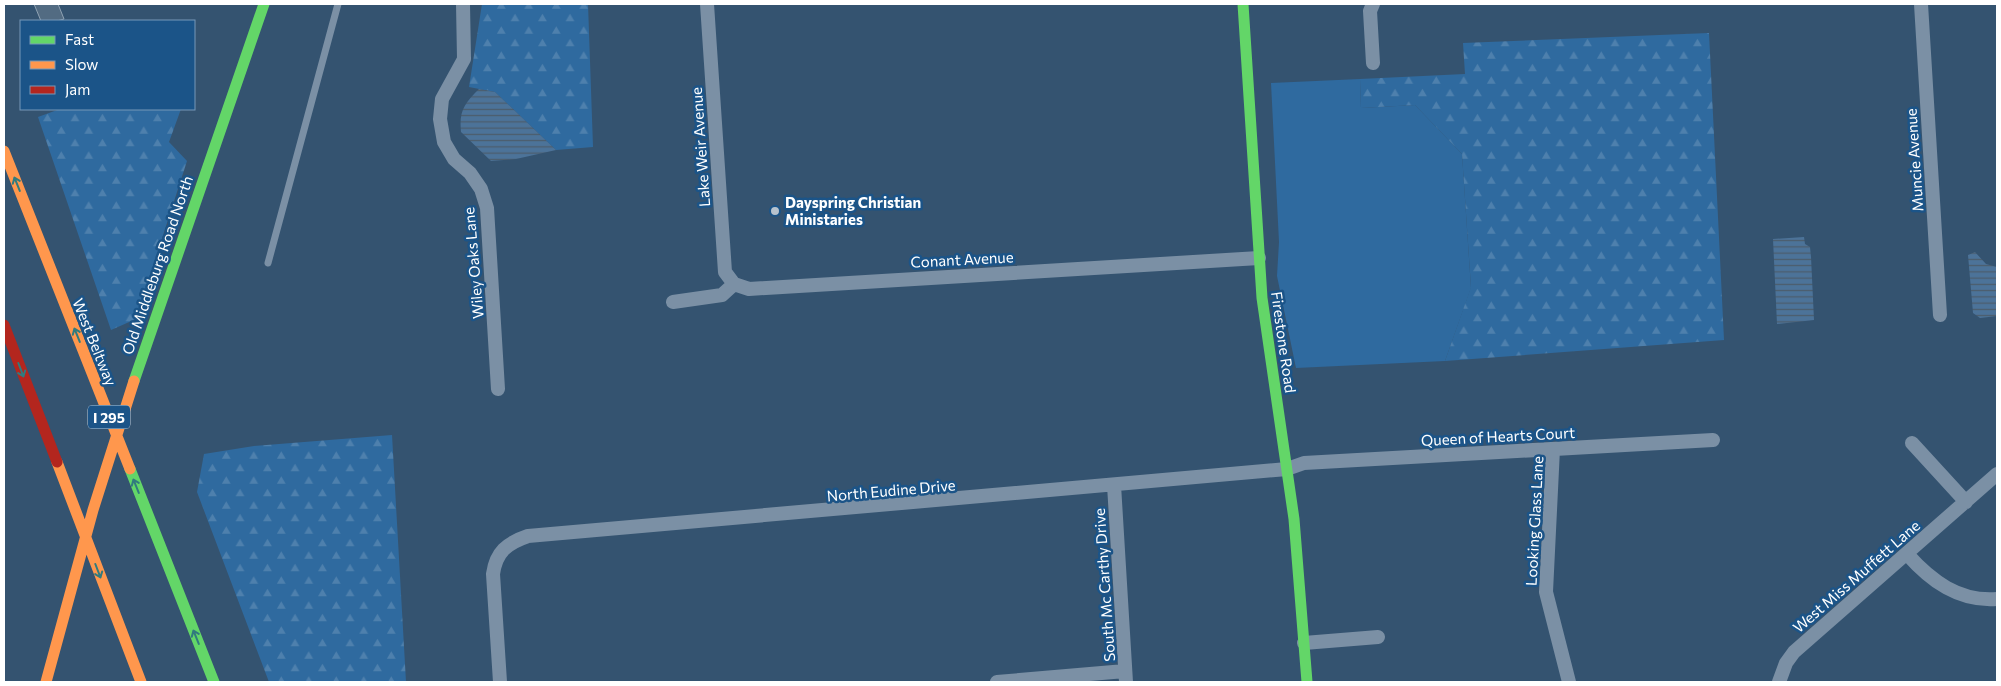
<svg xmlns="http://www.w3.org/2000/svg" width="2001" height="686" viewBox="0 0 2001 686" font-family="Commissioner,sans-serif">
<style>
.green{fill:#2f6a9f}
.forest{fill:url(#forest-firs)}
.water{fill:url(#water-rules)}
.building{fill:#526b82;stroke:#8fa2b3}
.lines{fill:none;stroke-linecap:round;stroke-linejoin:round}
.lane{stroke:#7b90a5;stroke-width:7}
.street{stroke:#7b90a5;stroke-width:14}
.fast{stroke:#63d668;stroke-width:11}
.slow{stroke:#ff974d;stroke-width:11}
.jam{stroke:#b3261e;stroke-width:11}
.oneway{stroke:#317b7e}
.poi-dot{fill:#b8c3cd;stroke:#1b5488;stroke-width:2}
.labels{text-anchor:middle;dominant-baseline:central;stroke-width:5;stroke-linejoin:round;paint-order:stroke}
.shield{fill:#1b5488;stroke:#bbccdb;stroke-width:1}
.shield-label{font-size:14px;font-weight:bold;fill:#fff}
.street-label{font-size:15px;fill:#fff;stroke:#1b5488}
.poi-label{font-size:15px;font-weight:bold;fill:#fff;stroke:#1b5488;text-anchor:start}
</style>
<defs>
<pattern id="forest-firs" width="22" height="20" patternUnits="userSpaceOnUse" patternTransform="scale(1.25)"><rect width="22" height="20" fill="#2f6a9f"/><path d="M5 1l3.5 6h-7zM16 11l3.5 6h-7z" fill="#4e80ad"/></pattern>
<pattern id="water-rules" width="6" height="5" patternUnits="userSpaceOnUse" patternTransform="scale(1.25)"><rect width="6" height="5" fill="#4c7399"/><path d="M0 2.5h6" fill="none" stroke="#4c5c6b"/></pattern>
</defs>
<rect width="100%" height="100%" fill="#345370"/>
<!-- green -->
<path class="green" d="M1360,79L1361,108L1415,105L1462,154L1471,288L1445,361L1296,368L1277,276L1279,242L1271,83Z"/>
<!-- forest -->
<path class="forest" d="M482,4H588L593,147L556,150L495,92L469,87Z
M1709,33L1724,340L1445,361L1471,287L1462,154L1415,105L1361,108L1360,79L1465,74L1463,43Z
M60,109H181L169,142L187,161L136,319L111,330L38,117Z
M392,435L406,682H269L197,492L204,454L254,446Z"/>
<!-- water -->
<path class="water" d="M479,89L495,92L556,150L516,159L491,161L461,132C459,111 464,104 479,89Z
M1804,237L1805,244L1810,247L1811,257L1814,320L1777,324L1773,239Z
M1975,252L1986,264L1997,267V316L1980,318L1973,313L1968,255Z"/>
<!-- building -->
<path class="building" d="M34,4H58L64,19L57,21H41Z"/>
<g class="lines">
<!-- lane -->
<path class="lane" d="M268,263L338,4"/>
<!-- street -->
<path class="street" d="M463,4L464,59L442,99L440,119L444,142L454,159L470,173L481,189L487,208L498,389
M707,4L725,272L734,284
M1921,4L1940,315
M1373,63L1370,11L1373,4
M734,284L749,289L1259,258
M673,302L722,295L734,284
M1912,443L1966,502
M1553,449L1546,592L1569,682
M1114,485L1126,682
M1907,554C1931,581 1959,602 1997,599
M1304,643L1378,637
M500,682L493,574C496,552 507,543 528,536C781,516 1034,493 1287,469L1304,463L1713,440
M997,682L1125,671
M1779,682L1786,663L1794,652L1997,474"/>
<!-- fast -->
<path class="fast" d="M1243,4L1262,298L1294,519L1307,682
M134,381L264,4
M130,469L214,682"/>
<!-- slow -->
<path class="slow" d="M4,151L130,469
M57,462L141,682
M46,682L93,510L134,381"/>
<!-- jam -->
<path class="jam" d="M4,325L57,462"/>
</g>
<!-- one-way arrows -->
<defs><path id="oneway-shaft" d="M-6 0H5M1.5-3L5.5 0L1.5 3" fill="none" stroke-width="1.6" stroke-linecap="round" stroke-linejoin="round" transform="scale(1.25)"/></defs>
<g class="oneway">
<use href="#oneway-shaft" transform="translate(17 184) rotate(-112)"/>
<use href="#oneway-shaft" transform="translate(77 335) rotate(-112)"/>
<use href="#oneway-shaft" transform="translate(21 370) rotate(69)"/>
<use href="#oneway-shaft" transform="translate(136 486) rotate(-112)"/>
<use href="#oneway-shaft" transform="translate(98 571) rotate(69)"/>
<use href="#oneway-shaft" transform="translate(196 637) rotate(-112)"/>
</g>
<!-- markers -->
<circle class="poi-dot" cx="775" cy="211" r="5"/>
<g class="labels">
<!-- shield labels -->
<rect class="shield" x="88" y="405.5" width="42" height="23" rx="4"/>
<g class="shield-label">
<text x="109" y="417">I 295</text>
</g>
<!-- street labels -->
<g class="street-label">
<text transform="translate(700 147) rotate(-94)">Lake Weir Avenue</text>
<text transform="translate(1914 160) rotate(-94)">Muncie Avenue</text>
<text transform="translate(962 259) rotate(-3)">Conant Avenue</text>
<text transform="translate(473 263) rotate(-95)">Wiley Oaks Lane</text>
<text transform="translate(157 265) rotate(-71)">Old Middleburg Road North</text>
<text transform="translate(95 342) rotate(68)">West Beltway</text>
<text transform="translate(1284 342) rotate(82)">Firestone Road</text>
<text transform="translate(1498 436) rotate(-3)">Queen of Hearts Court</text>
<text transform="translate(891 490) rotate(-5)">North Eudine Drive</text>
<text transform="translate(1534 521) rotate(-87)">Looking Glass Lane</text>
<text transform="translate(1856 576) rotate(-41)">West Miss Muffett Lane</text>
<text transform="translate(1104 585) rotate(-94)">South Mc Carthy Drive</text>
</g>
<!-- poi labels -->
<g class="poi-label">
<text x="785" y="202">Dayspring Christian<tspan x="785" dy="17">Ministaries</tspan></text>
</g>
</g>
<!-- border -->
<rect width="2001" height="686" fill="none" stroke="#ffffff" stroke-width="10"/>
<!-- legend -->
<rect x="20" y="20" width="175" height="90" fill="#1b5488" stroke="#7698b8"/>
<rect x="30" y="36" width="25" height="8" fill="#63d668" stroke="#7698b8"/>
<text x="65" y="45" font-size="15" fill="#ffffff">Fast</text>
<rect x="30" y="61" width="25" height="8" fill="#ff974d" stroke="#7698b8"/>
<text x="65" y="70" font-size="15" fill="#ffffff">Slow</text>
<rect x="30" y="86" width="25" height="8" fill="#b3261e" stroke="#7698b8"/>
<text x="65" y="95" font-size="15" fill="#ffffff">Jam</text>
</svg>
